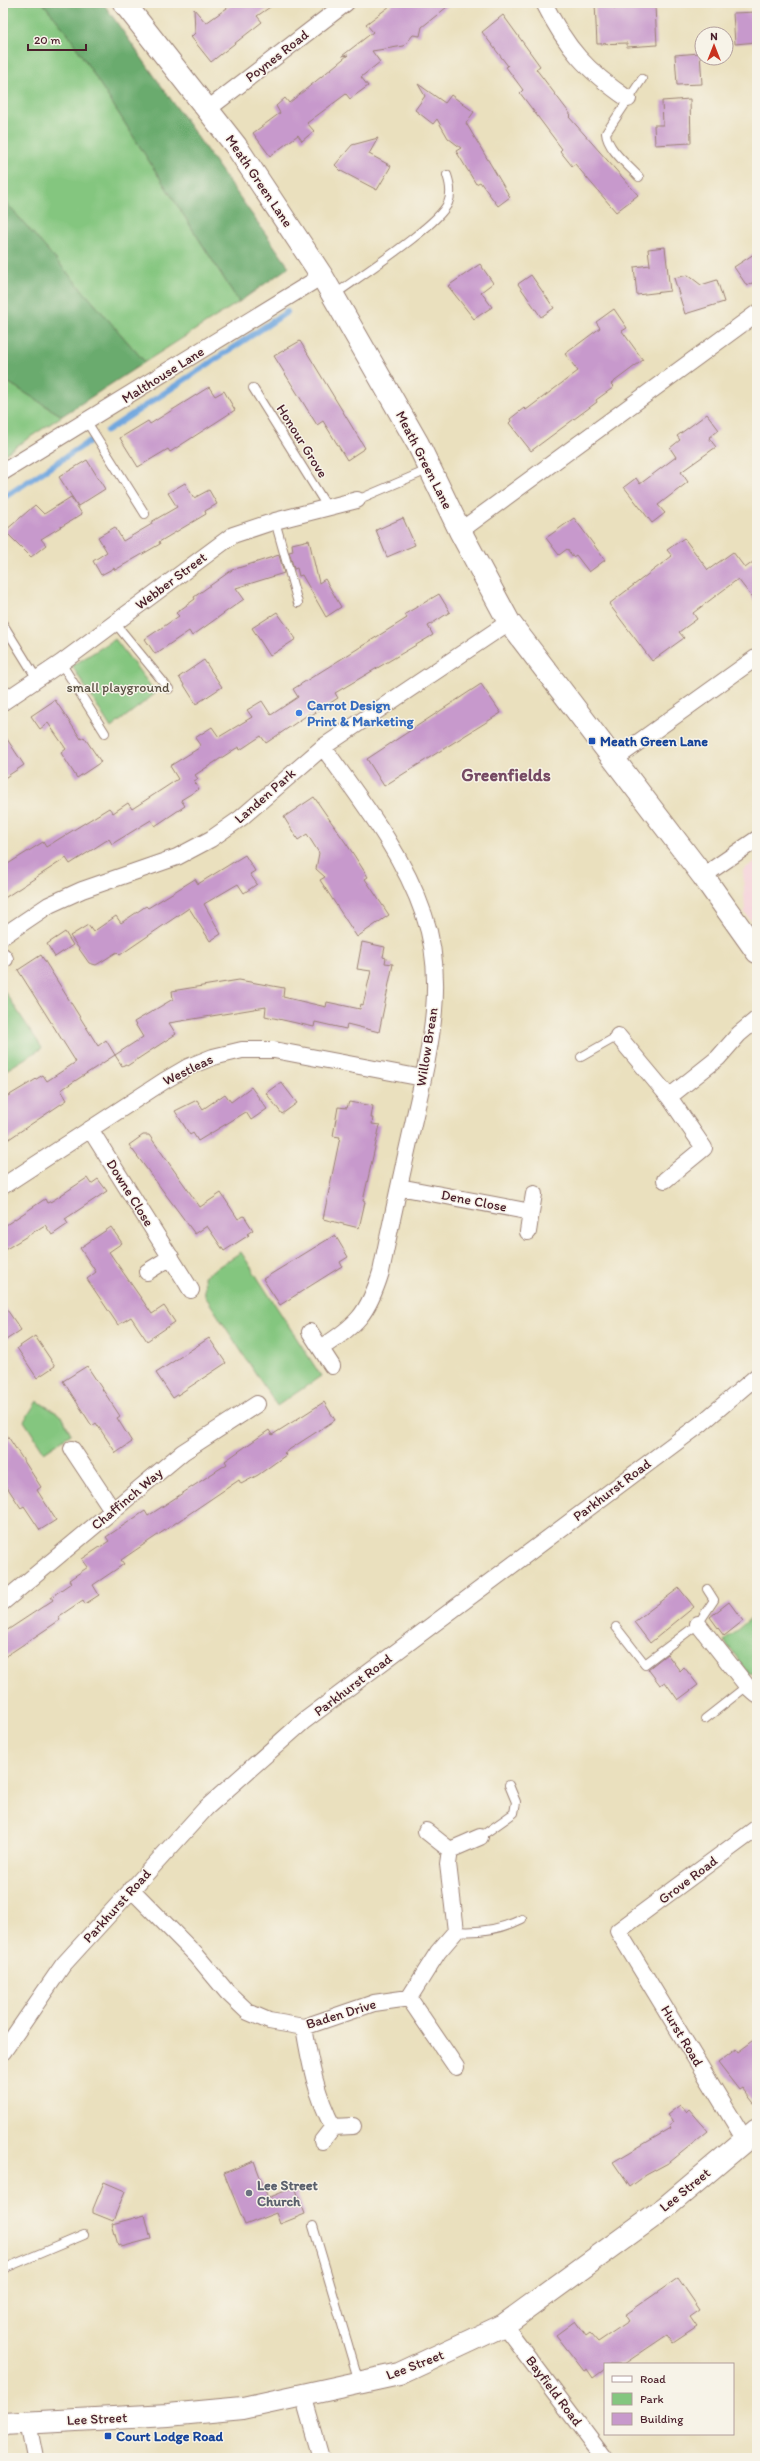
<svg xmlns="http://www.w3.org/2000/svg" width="760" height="2461" viewBox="0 0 760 2461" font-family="Itim,sans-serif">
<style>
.built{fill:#f5cfd9}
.green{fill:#84c67f;stroke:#677255}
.forest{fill:#6bab6e;stroke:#5a654c}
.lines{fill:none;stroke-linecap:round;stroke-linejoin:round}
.stream{stroke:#71a7df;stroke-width:6}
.building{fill:#c799cc}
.lane-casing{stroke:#9a8074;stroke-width:10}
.street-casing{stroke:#9a8074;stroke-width:18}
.secondary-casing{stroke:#9a8074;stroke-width:24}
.lane{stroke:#fff;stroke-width:8}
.street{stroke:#fff;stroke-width:16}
.secondary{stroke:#fff;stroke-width:22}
.shop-dot{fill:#3f7fe0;stroke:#f7f3e8;stroke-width:1.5}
.transit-dot{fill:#1a4fb4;stroke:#f7f3e8;stroke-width:1.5}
.worship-dot{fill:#6b7280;stroke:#f7f3e8;stroke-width:1.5}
.labels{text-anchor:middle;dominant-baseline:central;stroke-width:3;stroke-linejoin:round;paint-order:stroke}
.street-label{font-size:14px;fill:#4a1f2b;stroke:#f7f3e8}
.park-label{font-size:14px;fill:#5b5144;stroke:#f7f3e8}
.shop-label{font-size:14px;font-weight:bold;fill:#366cbe;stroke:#f7f3e8;text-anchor:start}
.transit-label{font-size:14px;font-weight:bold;fill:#164399;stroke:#f7f3e8;text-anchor:start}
.worship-label{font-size:14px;font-weight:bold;fill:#5b616d;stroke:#f7f3e8;text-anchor:start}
.district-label{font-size:18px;font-weight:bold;fill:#764a63;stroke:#f7f3e8}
</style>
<rect width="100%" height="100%" fill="#f7f3e8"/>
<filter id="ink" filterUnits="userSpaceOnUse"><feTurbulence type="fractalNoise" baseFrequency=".025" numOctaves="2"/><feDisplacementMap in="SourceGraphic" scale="8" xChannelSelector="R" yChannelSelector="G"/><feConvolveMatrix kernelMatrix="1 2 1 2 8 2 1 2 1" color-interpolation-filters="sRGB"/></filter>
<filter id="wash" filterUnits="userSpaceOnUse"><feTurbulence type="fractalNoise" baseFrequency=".012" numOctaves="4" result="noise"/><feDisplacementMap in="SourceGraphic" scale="16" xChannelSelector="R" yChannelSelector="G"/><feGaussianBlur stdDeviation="0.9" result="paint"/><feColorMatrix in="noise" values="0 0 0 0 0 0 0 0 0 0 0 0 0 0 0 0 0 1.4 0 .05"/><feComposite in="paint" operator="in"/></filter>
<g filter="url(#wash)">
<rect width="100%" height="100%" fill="#eae0be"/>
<!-- built -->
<path class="built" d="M757,860V928L745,913L743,870Z"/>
<!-- green -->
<path class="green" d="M3,3H43L68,34L239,302L145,362L3,199Z
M3,379L62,416L3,455Z
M115,639L156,693L111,728L72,666Z
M3,989L42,1048L3,1072Z
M241,1252L321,1376L277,1406L205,1296L204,1276Z
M37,1401L62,1416L71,1434L44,1452L24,1421Z
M757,1613V1674L749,1673L724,1641Z"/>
<!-- forest -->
<path class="forest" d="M43,3H103L289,267L239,302L68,34Z
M3,199L145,362L62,416L3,379Z"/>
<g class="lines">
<!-- stream -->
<path class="stream" d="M107,431L287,312
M3,498L90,441"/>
</g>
<g id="blocks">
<!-- building -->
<path class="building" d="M234,3H276L257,16L262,22L211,62L191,37L195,33L194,9L206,23Z
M394,3H452L422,27L420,36L413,35L404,46L372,51L380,62L361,77L368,86L350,99L346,94L307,123L314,131L302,141L298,135L270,156L253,133L280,113L276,106L285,98L289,103L348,55L342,56L373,32L366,24Z
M595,3H614V8L655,6L657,45L627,47V43L597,44Z
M757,12V42L735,44L733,13Z
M503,15L540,66L536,69L571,115L569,117L638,195L616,212L575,164L572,166L560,151L562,149L520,93L523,90L506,67L508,66L482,32Z
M700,53L702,84L677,85L675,55Z
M418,84L445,103L451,95L474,112L466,123L510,197L498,206L480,182L476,184L456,151L461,148L448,138L437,119L433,124L415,110L425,96Z
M690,99L691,143L655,145L654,125H663L662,101Z
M378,138L369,154L391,166L377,190L341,171L335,165L352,145Z
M665,247L670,291L637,295L634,267L650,265L648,249Z
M757,252V280L747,286L734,267Z
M480,264L493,283L481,292L492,307L474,319L448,286Z
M531,275L554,308L541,317L518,284Z
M688,275L701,285L717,280L724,302L685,314L674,278Z
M614,309L627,328L622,331L643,360L611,384L614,387L596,400L597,402L531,451L509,423L511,421L510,419L524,408L526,410L578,371L565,354L600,328L596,322Z
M300,341L365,448L347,460L323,421L317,425L274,356Z
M209,387L215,396L224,391L235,410L170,452L168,449L138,467L120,438L148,421L150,424Z
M707,414L719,430L709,438L716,447L681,472L688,482L658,505L665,513L652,523L624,487L636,478L640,484L676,457L670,448L680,440L677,436Z
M87,460L105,489L78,506L59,477Z
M185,483L194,498L209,490L217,504L205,511L206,514L159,542L160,544L115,570L114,568L101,575L93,561L107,552L98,537L115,527L123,541L152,524L151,522L177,507L168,493Z
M71,497L82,514L41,539L46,545L31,557L5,531L35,505L44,514Z
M403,518L415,545L387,557L376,530Z
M574,518L605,560L589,572L576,555L573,557L567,549L559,555L546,538Z
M684,538L708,570L733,552L745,568L757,559V604L738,579L693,613L697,619L679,632L684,638L652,661L609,604L672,556L667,550Z
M309,540L319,583L325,579L341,607L326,617L302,575L299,576L297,568L294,569L289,552L293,551L292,544Z
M279,555L284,573L236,588L244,599L192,636L189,631L155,654L145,639L179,616L176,613L195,599L194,597L232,570Z
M439,594L450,612L428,626L433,635L335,693L338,698L310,716L309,714L266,743L261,736L240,750L239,747L235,749L195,775L198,779L194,781L199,789L181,800L185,806L155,826L151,820L112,844L109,839L104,842L70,864L66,858L3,899V867L43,842L46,847L109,808L113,813L128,803L132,809L178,779L170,766L199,748L200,745L195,738L212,727L219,737L252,717L247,710L262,701L271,715L298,697L293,689L407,618L405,614Z
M277,612L296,639L270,656L252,628Z
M204,660L222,687L196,704L179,677Z
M481,684L501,713L384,786L367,759Z
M55,700L81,739L84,737L101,762L77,778L61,753L66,749L48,723L40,729L31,716Z
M3,733L24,765L3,779Z
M314,797L352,852L368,877L365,879L389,915L357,937L320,880L325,877L316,869L319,853L307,834L298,840L285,819L284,817Z
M245,855L255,871L250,874L257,884L244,893L238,884L204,904L221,934L210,941L189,908L120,955L117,952L96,965L89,963L70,936L88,925L93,932L116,916L121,923L146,906L148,908L195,879L198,884Z
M65,932L73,945L55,957L47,944Z
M362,942L385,947L383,957L386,958L385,963L393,964L379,1032L347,1024L346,1029L315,1022L314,1027L265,1016L266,1007L169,1023L176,1034L127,1066L126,1064L122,1066L115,1055L143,1037L134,1022L173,999L172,991L239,980L284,988L283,997L326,1007L327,1002L360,1009L361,1004L363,1005L371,971L357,969Z
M41,955L98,1046L106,1040L115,1055L61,1090L67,1100L3,1143V1099L43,1075L47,1081L76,1062L18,970Z
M281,1082L297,1103L282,1114L266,1093Z
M251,1087L267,1109L251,1120L246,1112L198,1141L193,1133L190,1135L175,1111L197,1100L203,1109L225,1094L231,1102Z
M349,1102L373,1106L371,1118H373L372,1124L380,1125L363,1201L365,1202L359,1228L323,1219L340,1137L333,1136L338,1107L347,1108Z
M143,1135H149L200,1207L221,1193L238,1219L244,1216L253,1230L247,1234L249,1235L224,1251L207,1226L195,1234L129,1145Z
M87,1178L91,1184L98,1179L107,1191L65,1219L68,1224L52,1235L45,1225L3,1251V1227L45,1199L47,1203L52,1201Z
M111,1227L122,1243L109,1252L152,1314L164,1306L175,1322L147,1341L131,1317L118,1325L87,1279L96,1272L80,1248Z
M335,1235L348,1257L340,1262L342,1266L280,1305L263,1279Z
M3,1304L21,1330L3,1342Z
M35,1336L55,1366L37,1378L17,1348Z
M209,1338L226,1363L173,1398L156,1373Z
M87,1366L120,1416L117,1418L132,1442L116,1453L96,1423L92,1426L63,1381Z
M324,1402L335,1420L284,1453L286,1455L258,1475L241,1484L239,1480L121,1560L124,1564L93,1585L99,1595L85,1604L83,1600L58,1617L60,1620L3,1658V1633L53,1600L51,1597L71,1583L69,1580L88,1567L82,1559L109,1541L106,1537L145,1511L148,1516L210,1475L227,1464L225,1461L269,1430L272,1435Z
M3,1429L41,1487L37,1490L56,1520L40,1530L24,1506L21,1508L3,1481Z
M679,1588L694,1607L650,1643L634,1622Z
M729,1602L743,1621L724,1636L710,1617Z
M667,1654L680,1671L684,1667L698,1685L678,1700L665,1682L660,1685L648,1669Z
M757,2038V2107L742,2088L739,2090L718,2063L736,2049L738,2052Z
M680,2105L686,2112L689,2109L708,2131L670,2162L646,2175L630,2187L613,2162L671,2128L669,2125L673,2122L667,2115Z
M254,2161L268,2198L295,2187L305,2214L280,2224L276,2213L245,2225L224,2173Z
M104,2182L125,2191L113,2221L93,2213V2209Z
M145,2215L151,2239L121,2247V2244L118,2245L112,2224Z
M678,2278L700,2310L690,2317L697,2327L673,2343L667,2335L624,2364H605V2369L593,2378L587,2369L584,2371L556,2335L575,2321L586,2336L590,2333L598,2342L629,2321L625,2315Z"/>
</g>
</g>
<g filter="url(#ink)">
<use href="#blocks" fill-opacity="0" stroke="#9a8074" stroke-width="1"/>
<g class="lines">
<!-- lane casing -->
<g class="lane-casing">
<path id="lane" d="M639,177C629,166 607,149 606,133L642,79
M334,295C357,278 439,225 448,203C452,194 450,184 447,175
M253,388L328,508
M87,422L145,514
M357,500L430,469
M275,521L298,603
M115,623L169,689
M3,624L37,679
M61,663L105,733
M581,1057L618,1036
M616,1627L645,1664L698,1624L714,1600L707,1589
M705,1719L747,1686
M480,1837L514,1813L516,1802L509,1785
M456,1931C480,1933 500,1930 522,1919
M313,2226L359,2382
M3,2269L84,2235"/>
</g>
<!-- street casing -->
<g class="street-casing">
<path id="street" d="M544,3C567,49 586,70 628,99
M208,109L346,3
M3,472L322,276
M460,531L757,313
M3,702L61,663L233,535L275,521L357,500
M615,759L757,657
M703,876L757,839
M3,936L49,905L82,890L177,857L211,839L241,818L323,747L509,622
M3,956L5,959
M618,1036L669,1097L704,1148L665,1180
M669,1097L718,1058L739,1034L757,1019
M90,1129L191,1290
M3,1186L164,1081L188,1067L213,1057L242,1050H274L423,1078
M399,1187L531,1212L534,1194
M528,1232L531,1212
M147,1272L171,1257
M310,1332L332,1366
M321,1348C357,1325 368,1314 381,1272C391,1222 402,1173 413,1124C428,1057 448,982 424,915C403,853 361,800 323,747
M72,1449L113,1511
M3,1602L183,1452L257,1404
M698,1624L747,1686L757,1695
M426,1831L450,1850
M131,1889L197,1956L227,1992L248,2012L269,2021L304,2027L374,2003L409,1998
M409,1998L438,1952L456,1931L448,1864L450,1850L480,1837
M409,1998L456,2067
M304,2027C310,2063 316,2095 333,2127L353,2126
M3,2052L63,1965L206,1808L304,1721L702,1423L757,1376
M745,2140L618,1931L757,1828
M322,2141L333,2127
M504,2325L604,2458
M303,2395L321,2458
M28,2423L35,2458"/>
</g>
<!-- secondary casing -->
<g class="secondary-casing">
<path id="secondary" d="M124,3L236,146L322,276L418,444L460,531L509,622L703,876L757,952
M3,2424L168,2415L243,2408L399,2374L504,2325L666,2207L757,2130"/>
</g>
<!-- lane -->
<use href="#lane" class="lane"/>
<!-- street -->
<use href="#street" class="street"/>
<!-- secondary -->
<use href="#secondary" class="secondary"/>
</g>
</g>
<!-- markers -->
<circle class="shop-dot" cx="299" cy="713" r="4"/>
<g class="transit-dot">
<rect x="588" y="737" width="8" height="8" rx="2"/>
<rect x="104" y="2432" width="8" height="8" rx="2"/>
</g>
<circle class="worship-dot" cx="249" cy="2193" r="4"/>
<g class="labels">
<!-- street labels -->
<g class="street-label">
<text transform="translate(277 56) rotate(-38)">Poynes Road</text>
<text transform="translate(259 181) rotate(56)">Meath Green Lane</text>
<text transform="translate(163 375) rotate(-32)">Malthouse Lane</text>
<text transform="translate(302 441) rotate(58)">Honour Grove</text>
<text transform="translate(424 460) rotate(63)">Meath Green Lane</text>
<text transform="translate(171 581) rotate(-37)">Webber Street</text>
<text transform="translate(265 796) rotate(-41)">Landen Park</text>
<text transform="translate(427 1047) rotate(-81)">Willow Brean</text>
<text transform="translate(188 1070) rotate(-26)">Westleas</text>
<text transform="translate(130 1193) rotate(58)">Downe Close</text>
<text transform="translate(474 1201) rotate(11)">Dene Close</text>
<text transform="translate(612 1490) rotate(-37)">Parkhurst Road</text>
<text transform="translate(127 1499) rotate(-40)">Chaffinch Way</text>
<text transform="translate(353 1685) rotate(-37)">Parkhurst Road</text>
<text transform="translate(688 1880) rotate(-37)">Grove Road</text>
<text transform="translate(117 1906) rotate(-48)">Parkhurst Road</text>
<text transform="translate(341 2014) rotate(-17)">Baden Drive</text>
<text transform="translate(682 2036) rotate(59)">Hurst Road</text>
<text transform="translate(685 2190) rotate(-39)">Lee Street</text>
<text transform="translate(415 2365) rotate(-21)">Lee Street</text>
<text transform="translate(554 2391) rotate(53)">Bayfield Road</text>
<text transform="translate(97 2419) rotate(-3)">Lee Street</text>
</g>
<!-- park labels -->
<g class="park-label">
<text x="118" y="687">small playground</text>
</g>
<!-- shop labels -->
<g class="shop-label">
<text x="307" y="705">Carrot Design<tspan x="307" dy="16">Print &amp; Marketing</tspan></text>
</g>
<!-- transit labels -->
<g class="transit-label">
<text x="600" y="741">Meath Green Lane</text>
<text x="116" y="2436">Court Lodge Road</text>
</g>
<!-- worship labels -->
<g class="worship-label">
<text x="257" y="2185">Lee Street<tspan x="257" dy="16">Church</tspan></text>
</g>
<!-- district labels -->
<g class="district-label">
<text x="506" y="775">Greenfields</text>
</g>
</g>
<!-- margin -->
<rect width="760" height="2461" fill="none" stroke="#f7f3e8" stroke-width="16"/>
<!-- legend -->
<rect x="604" y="2363" width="130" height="72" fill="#f7f3e8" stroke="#b29e9c"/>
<rect x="612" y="2376" width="20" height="6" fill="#ffffff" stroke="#b29e9c"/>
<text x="640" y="2383" font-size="12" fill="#4a1f2b">Road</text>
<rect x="612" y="2393" width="20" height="12" fill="#84c67f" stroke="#b29e9c"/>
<text x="640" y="2403" font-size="12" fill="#4a1f2b">Park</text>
<rect x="612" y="2413" width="20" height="12" fill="#c799cc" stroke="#b29e9c"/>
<text x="640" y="2423" font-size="12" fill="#4a1f2b">Building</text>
<!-- north arrow -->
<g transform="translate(714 46)"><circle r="19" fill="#f7f3e8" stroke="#b29e9c"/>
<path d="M0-3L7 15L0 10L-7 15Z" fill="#c8321e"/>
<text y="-6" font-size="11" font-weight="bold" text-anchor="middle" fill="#4a1f2b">N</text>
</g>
<!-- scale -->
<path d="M28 44v6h58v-6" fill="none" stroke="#4a1f2b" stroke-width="2"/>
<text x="34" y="44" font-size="12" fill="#4a1f2b" stroke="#f7f3e8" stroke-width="3" paint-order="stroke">20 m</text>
</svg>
